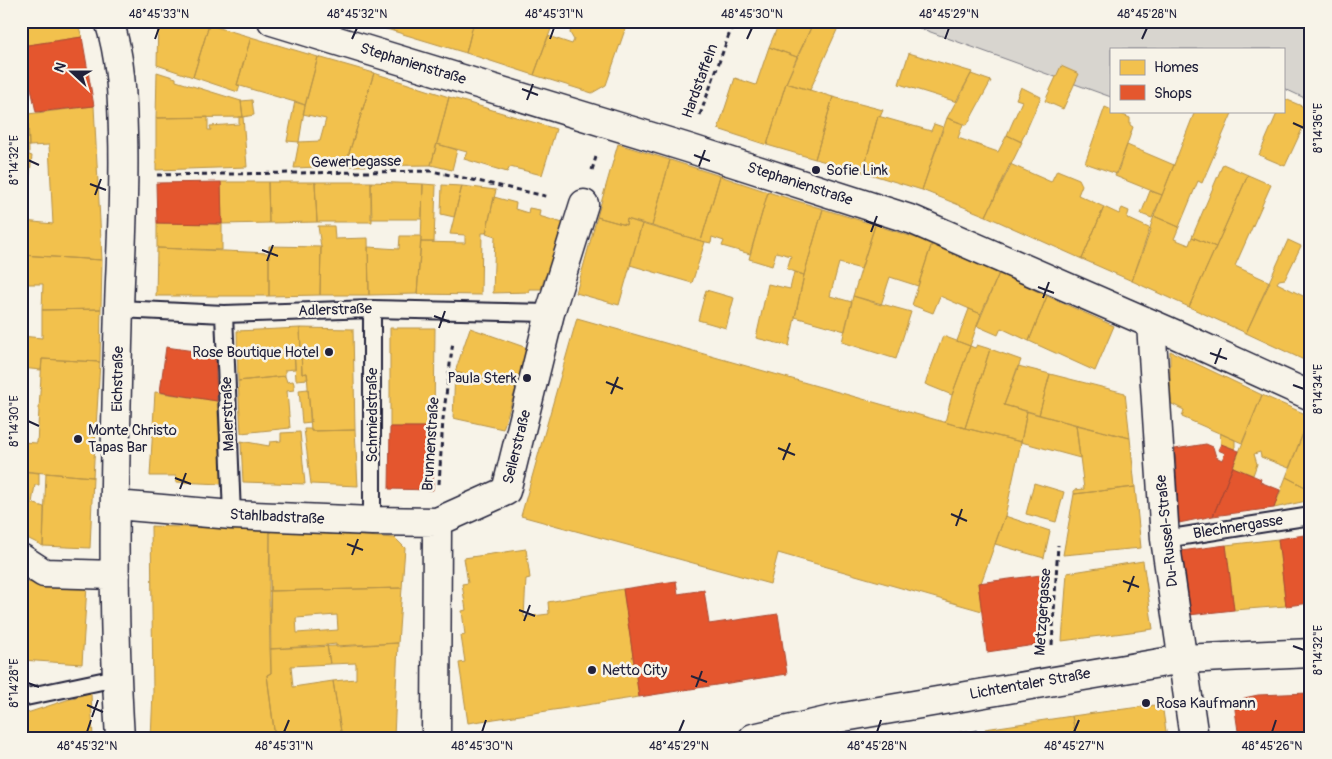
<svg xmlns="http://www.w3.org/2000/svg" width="1332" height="759" viewBox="0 0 1332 759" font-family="Pangolin,sans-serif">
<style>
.green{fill:#d8d5cf;stroke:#7d7c85}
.homes{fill:#f2c14e;stroke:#b49148;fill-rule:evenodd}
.shops{fill:#e4572e;stroke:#aa4732}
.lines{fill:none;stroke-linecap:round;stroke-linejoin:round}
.service-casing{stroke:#22223b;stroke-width:20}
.minor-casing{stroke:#22223b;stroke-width:31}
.path{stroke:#22223b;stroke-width:3;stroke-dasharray:5 4;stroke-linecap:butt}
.service{stroke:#f7f3e8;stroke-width:16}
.minor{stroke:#f7f3e8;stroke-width:28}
.ticks{fill:none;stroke:#22223b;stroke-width:2}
.poi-dot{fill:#22223b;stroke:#f7f3e8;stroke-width:2}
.labels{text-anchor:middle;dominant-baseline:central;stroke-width:5;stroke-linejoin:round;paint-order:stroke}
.street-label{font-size:15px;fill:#22223b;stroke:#f7f3e8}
.poi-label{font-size:15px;fill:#22223b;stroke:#f7f3e8;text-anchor:start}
.neatline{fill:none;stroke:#22223b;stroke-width:2}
.ticks-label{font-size:12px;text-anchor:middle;fill:#22223b}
</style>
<rect width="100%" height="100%" fill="#f7f3e8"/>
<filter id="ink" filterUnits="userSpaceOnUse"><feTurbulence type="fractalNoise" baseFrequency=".02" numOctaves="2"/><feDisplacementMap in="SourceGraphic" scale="10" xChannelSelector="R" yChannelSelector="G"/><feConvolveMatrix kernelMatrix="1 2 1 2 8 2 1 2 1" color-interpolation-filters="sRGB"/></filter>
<g filter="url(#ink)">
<!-- green -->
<path class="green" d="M900,21H1311V101L1283,88V49H1111V97Z"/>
<!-- homes -->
<path class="homes" d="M21,21H77L82,37L21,46Z
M158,21H196L209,25L193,77L157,65Z
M360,21H396L393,31Z
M396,21H474L466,53L393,31Z
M474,21H554L534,75L466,53Z
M582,21H628L606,85L592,93L534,75L548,36L572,44L574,40L570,33L571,28Z
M780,21H814L797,57L769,47Z
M814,21H841L810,90L786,83Z
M209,25L251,37L237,85H240L238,92L193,77Z
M251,37L318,57L305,105L237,85Z
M769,47L797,57L786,83L767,145L718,129L735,78L756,85Z
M909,53L972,72L957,102L899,84Z
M318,57L374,73L345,166L294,168L299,142L320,141L326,119L303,114Z
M1061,66L1079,74L1063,109L1045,101Z
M157,72L176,78V81L241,101L243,117L156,118Z
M374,73L449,97L431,165L345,166Z
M971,74L991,81L967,125L947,118Z
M786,83L833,97L815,159L767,145Z
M1021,87L1041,97L1021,142L1007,135L1022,101L1016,99Z
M449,97L556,129L542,175L510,167L507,172L464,159L467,152L437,144Z
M833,97L883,110L880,117L878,116L863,172L815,159Z
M1283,98L1311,110L1285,166L1259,155L1278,111H1283Z
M252,100L254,115L243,117L241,101Z
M295,101L305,105L299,142L287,141Z
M94,106L102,260L21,255L24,221L53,224L49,145L29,146L28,114Z
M1105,107L1130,118V125L1133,127L1117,174L1085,163Z
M1195,111H1233L1202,183L1198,181L1179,227L1154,216Z
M21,114H28L29,155L32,156L23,232Z
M878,116L931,131L934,124L943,127L922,190L863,172Z
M208,117V130H211L210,126L239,124V117H243L247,167L156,170V118Z
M947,118L963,124L958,138L998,152L1007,135L1022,142L986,216L922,190Z
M437,144L457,150L452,170L431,165Z
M618,144L670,160L652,226L627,219L626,225L597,217Z
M1127,145L1174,165L1162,195L1115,176Z
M670,160L720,176L701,241L652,226Z
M1010,164L1051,182L1057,170L1079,179L1082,185L1078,195L1104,207L1082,259L986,216Z
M1223,164L1248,175L1216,247L1192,237Z
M1248,175L1271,185L1235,266L1270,282L1246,333L1189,307Z
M720,176L768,192L750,254L722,246L724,241L712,237L711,243L701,241Z
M221,182H268L269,223L222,224Z
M268,182H315L317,222L269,223Z
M315,182H371L372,222H317Z
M371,182L423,184L422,219H371Z
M423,184L436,185L434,242H421Z
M442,185L462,186L454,217L441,214Z
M462,186L496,190L486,233H482L481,295L417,294L421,242L465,243V235L450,234Z
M1150,191L1162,195L1152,218L1141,214Z
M768,192L823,209L804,275L787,269L791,256L776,252L772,266L749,259Z
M494,197L516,203L515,209L528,213L529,208L540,210L539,216L563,223L549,277L545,276L541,289H529V292L493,293L495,236L486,233Z
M1104,207L1119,214L1122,208L1129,211L1127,218L1151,229L1132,281L1082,259Z
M823,209L875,225L861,269L839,263L830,296L852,302L845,331L795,317L804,275Z
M1154,216L1179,227L1174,239L1189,245L1192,237L1216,247L1189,307L1132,281Z
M597,217L626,225L627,219L642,224L619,305L576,293Z
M157,223L222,224V250L157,248Z
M642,224L705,242L692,283L630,265Z
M875,225L932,243L918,286L890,277L881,305L853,296Z
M318,226H334L335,239L368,238L369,295H320L321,247Z
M400,236H421L417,294L369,295L368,247L399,249Z
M1288,240L1301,246L1285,279L1279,280L1277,283L1311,300V345L1304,360L1246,333Z
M932,243L999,273L981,314L940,296L933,313L912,305Z
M269,246L321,247L320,295L269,296Z
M157,248L269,253V296H156Z
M21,255L102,260L101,309L42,310L43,284H21Z
M794,272L804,275L789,346L756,338L768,284L790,289Z
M999,273L1047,296L1029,341L1001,328L998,335L977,326Z
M706,290L734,298L726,328L698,320Z
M853,296L911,312L896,359L842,342Z
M1047,296L1114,326L1095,371L1029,341Z
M101,309L100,362L42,359L41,370L21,368V336L42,338V310Z
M969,309L981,314L970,346L957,341Z
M577,318L965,428L1021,442L1005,516L981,583H978L982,611L778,553L770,584L521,516Z
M300,328L301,348H294L295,369L285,370V376L238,381L237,331Z
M300,328L353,329L355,430L311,431L307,373L302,374Z
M390,328H435L434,427H390Z
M470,328L530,349L516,388L455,372Z
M943,336L970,346L952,395L925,384Z
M977,345L990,349L965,428L945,422L952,395L970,346L975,348Z
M294,348H301L302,374L307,373L308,379L296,380Z
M990,349L1021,360L1004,405L1027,411L1021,442L965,428Z
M1170,351L1262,395L1242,443L1182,417L1184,410L1170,403Z
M42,359L100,362L93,477L21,471V442L37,443Z
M1018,366L1050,374L1039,415L1004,405Z
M455,372L516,388L503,429L453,418Z
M1050,374L1125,393L1130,438L1039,415Z
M285,376L287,382L293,381L294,384V390L287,391L290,428L241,433L238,381Z
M308,389L311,422L302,423L299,390Z
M155,392L217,401L223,484L176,482V476H150Z
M1262,395L1310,416L1289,468L1261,457L1260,452L1254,454L1257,464L1253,475L1233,467Z
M1027,411L1076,425L1080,458L1021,442Z
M1310,416L1311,417V490L1286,477Z
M1076,425L1130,438L1135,487L1074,494V490L1084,489Z
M304,429H312L311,431L355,430L358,486L311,484Z
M300,432L305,484L243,482L241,441L269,446L270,442L281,441V433Z
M1220,433L1235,440V449L1221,444Z
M21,471L39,473V485H35L32,503L44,507L43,546L21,535Z
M46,473L93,477L90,548L43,546Z
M1286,477L1311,490V500L1274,508Z
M1034,483L1064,492L1056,522L1026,514Z
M1135,487L1141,548L1063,555L1074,494Z
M1005,516L1050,531L1044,558L995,544Z
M151,526L270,530L271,673L267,675L275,738H151L153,692Z
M270,530L395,538L405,548L402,588L269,591Z
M1278,539L1286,606L1234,610L1226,545Z
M526,549L530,578L526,579L524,617L549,614L548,602L623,589L639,697L468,723L459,663L465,662L461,636L465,635L462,611L466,610L462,584L468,583L464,558Z
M1143,561L1153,629L1062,641L1067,573Z
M21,582L87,586L82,664L21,660Z
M402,588L398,643L270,649L269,591ZM337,615L338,630L297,633L296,618Z
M398,643L394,738H342L333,681L356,679V663L330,664L327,645L336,644V647Z
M327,645L330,664L291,666L293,687L333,681L342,738H275L267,675L271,673L270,649Z
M88,693L91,694L93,738H21V715Z
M1162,704L1167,738H1076L1072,716Z
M1072,716L1076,738H986L985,729Z
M968,731L969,738H920Z"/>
<!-- shops -->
<path class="shops" d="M82,37L94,106L36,112L31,88H27L25,79L29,78L27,61L21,62V46Z
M221,182L222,224L157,223L156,183Z
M166,347L215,354L217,401L160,392Z
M390,427H434L433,490L389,489Z
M1206,444L1213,447L1216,457L1222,460L1225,453L1218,450L1221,444L1239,451L1213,516L1179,523L1175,449Z
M1233,467L1261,479L1260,482L1280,490L1274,508L1213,516Z
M1311,534V603L1286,606L1278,539Z
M1226,545L1234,610L1189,615L1181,551Z
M1049,574L1042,644L987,652L978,583Z
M676,581L678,594L704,590L709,624L778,614L787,674L639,697L623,589Z
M1309,693L1311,738H1239L1235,710L1236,704L1244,698L1258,695Z"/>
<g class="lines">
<!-- service casing -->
<g class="service-casing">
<path id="service" d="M119,309L224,314L372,309L550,313
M372,309V521
M224,314L232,515
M1165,539L1311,516
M21,698L116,678"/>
</g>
<!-- minor casing -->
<g class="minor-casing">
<path id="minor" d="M109,21C121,58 122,95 123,133C125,191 121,249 119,307C115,450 111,595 120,738
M272,21L688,148L913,220L1177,335L1311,396
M1151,324L1165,539L1194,738
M116,505L232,515L372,521L437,522L506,491L550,313L584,204
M21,558L44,573L115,575
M436,738L437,522
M753,738L844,717L1183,659L1311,653"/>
</g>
<!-- path -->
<path class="path" d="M700,115L734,21
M592,170L596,157
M157,175L432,171L550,197
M439,484L443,419L453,341
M1052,645L1058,545
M975,730L976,738"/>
<!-- service -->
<use href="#service" class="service"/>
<!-- minor -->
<use href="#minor" class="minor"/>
</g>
</g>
<!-- ticks -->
<path class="ticks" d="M155,39L159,28M352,39L357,28M550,39L554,28M747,39L752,28M945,39L949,28M1142,39L1147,28M522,89L538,95M527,100L533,84M1293,123L1304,128M694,155L710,161M28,160L39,165M699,166L705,150M90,184L106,190M95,195L101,179M866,221L882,227M871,232L877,216M262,250L278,256M267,261L273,245M1038,287L1054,293M1043,298L1049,282M434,316L450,322M439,328L445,311M1210,353L1227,359M1215,364L1221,348M606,382L623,389M1293,385L1304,389M611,394L618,377M28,421L39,426M778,448L795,455M783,460L790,443M175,478L191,484M180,489L186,473M951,514L967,521M956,526L962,509M347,544L363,550M352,555L358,539M1123,581L1139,587M1128,592L1134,576M519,610L535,616M524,621L530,605M1293,646L1304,650M691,676L707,682M28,683L39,687M696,687L702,671M87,705L103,712M92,717L98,700M87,732L91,720M284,732L289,720M482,732L486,720M679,732L684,720M877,732L881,720M1074,732L1079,720M1272,732L1276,720"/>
<!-- markers -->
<g class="poi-dot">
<circle cx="816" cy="170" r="5"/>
<circle cx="329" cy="352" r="5"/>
<circle cx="527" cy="378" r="5"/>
<circle cx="78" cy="439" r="5"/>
<circle cx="592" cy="670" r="5"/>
<circle cx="1146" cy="703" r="5"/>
</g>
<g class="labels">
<!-- street labels -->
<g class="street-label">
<text transform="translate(413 64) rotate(17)">Stephanienstraße</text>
<text transform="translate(700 81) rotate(-70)">Hardstaffeln</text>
<text transform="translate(356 162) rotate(-1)">Gewerbegasse</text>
<text transform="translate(800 184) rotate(18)">Stephanienstraße</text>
<text transform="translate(335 310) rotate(-2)">Adlerstraße</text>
<text transform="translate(118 379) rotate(-89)">Eichstraße</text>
<text transform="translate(228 414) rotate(-92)">Malerstraße</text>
<text transform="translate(372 415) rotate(-90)">Schmiedstraße</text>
<text transform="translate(431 444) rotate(-86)">Brunnenstraße</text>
<text transform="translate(517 447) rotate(-76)">Seilerstraße</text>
<text transform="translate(277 517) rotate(3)">Stahlbadstraße</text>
<text transform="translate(1238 527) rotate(-9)">Blechnergasse</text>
<text transform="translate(1167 531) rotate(-96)">Du-Russel-Straße</text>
<text transform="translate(1043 612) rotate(-86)">Metzgergasse</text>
<text transform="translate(1030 684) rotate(-10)">Lichtentaler Straße</text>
</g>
<!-- poi labels -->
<g class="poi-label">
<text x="826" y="170">Sofie Link</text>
<text x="319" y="352" text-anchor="end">Rose Boutique Hotel</text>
<text x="517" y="378" text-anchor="end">Paula Sterk</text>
<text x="88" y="430">Monte Christo<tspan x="88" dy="17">Tapas Bar</tspan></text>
<text x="602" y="670">Netto City</text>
<text x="1156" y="703">Rosa Kaufmann</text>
</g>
</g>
<!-- margin -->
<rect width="1332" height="759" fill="none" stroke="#f7f3e8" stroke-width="55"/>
<!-- legend -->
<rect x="1110" y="48" width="175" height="65" fill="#f7f3e8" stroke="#a29fa3"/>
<rect x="1120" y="60" width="25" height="15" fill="#f2c14e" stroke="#a29fa3"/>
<text x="1154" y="72" font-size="15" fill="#22223b">Homes</text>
<rect x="1120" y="85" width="25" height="15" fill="#e4572e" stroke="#a29fa3"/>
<text x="1154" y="98" font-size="15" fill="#22223b">Shops</text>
<!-- north arrow -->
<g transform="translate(72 72) rotate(291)" stroke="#f7f3e8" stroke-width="4" paint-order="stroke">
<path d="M0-4L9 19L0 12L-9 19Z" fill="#22223b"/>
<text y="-8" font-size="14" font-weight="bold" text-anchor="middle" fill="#22223b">N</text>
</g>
<rect x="28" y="28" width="1276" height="704" class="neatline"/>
<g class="ticks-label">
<text x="159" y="18">48°45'33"N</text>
<text x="357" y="18">48°45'32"N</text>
<text x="554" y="18">48°45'31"N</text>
<text x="752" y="18">48°45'30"N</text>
<text x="949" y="18">48°45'29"N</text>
<text x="1147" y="18">48°45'28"N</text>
<text transform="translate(1318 128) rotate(-90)" y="4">8°14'36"E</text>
<text transform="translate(14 160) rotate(-90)" y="4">8°14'32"E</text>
<text transform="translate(1318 389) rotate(-90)" y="4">8°14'34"E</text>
<text transform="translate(14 421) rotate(-90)" y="4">8°14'30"E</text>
<text transform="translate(1318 650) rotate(-90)" y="4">8°14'32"E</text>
<text transform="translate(14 683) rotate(-90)" y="4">8°14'28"E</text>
<text x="87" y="750">48°45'32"N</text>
<text x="284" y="750">48°45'31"N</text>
<text x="482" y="750">48°45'30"N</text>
<text x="679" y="750">48°45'29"N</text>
<text x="877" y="750">48°45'28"N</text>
<text x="1074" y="750">48°45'27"N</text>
<text x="1272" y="750">48°45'26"N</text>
</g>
</svg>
